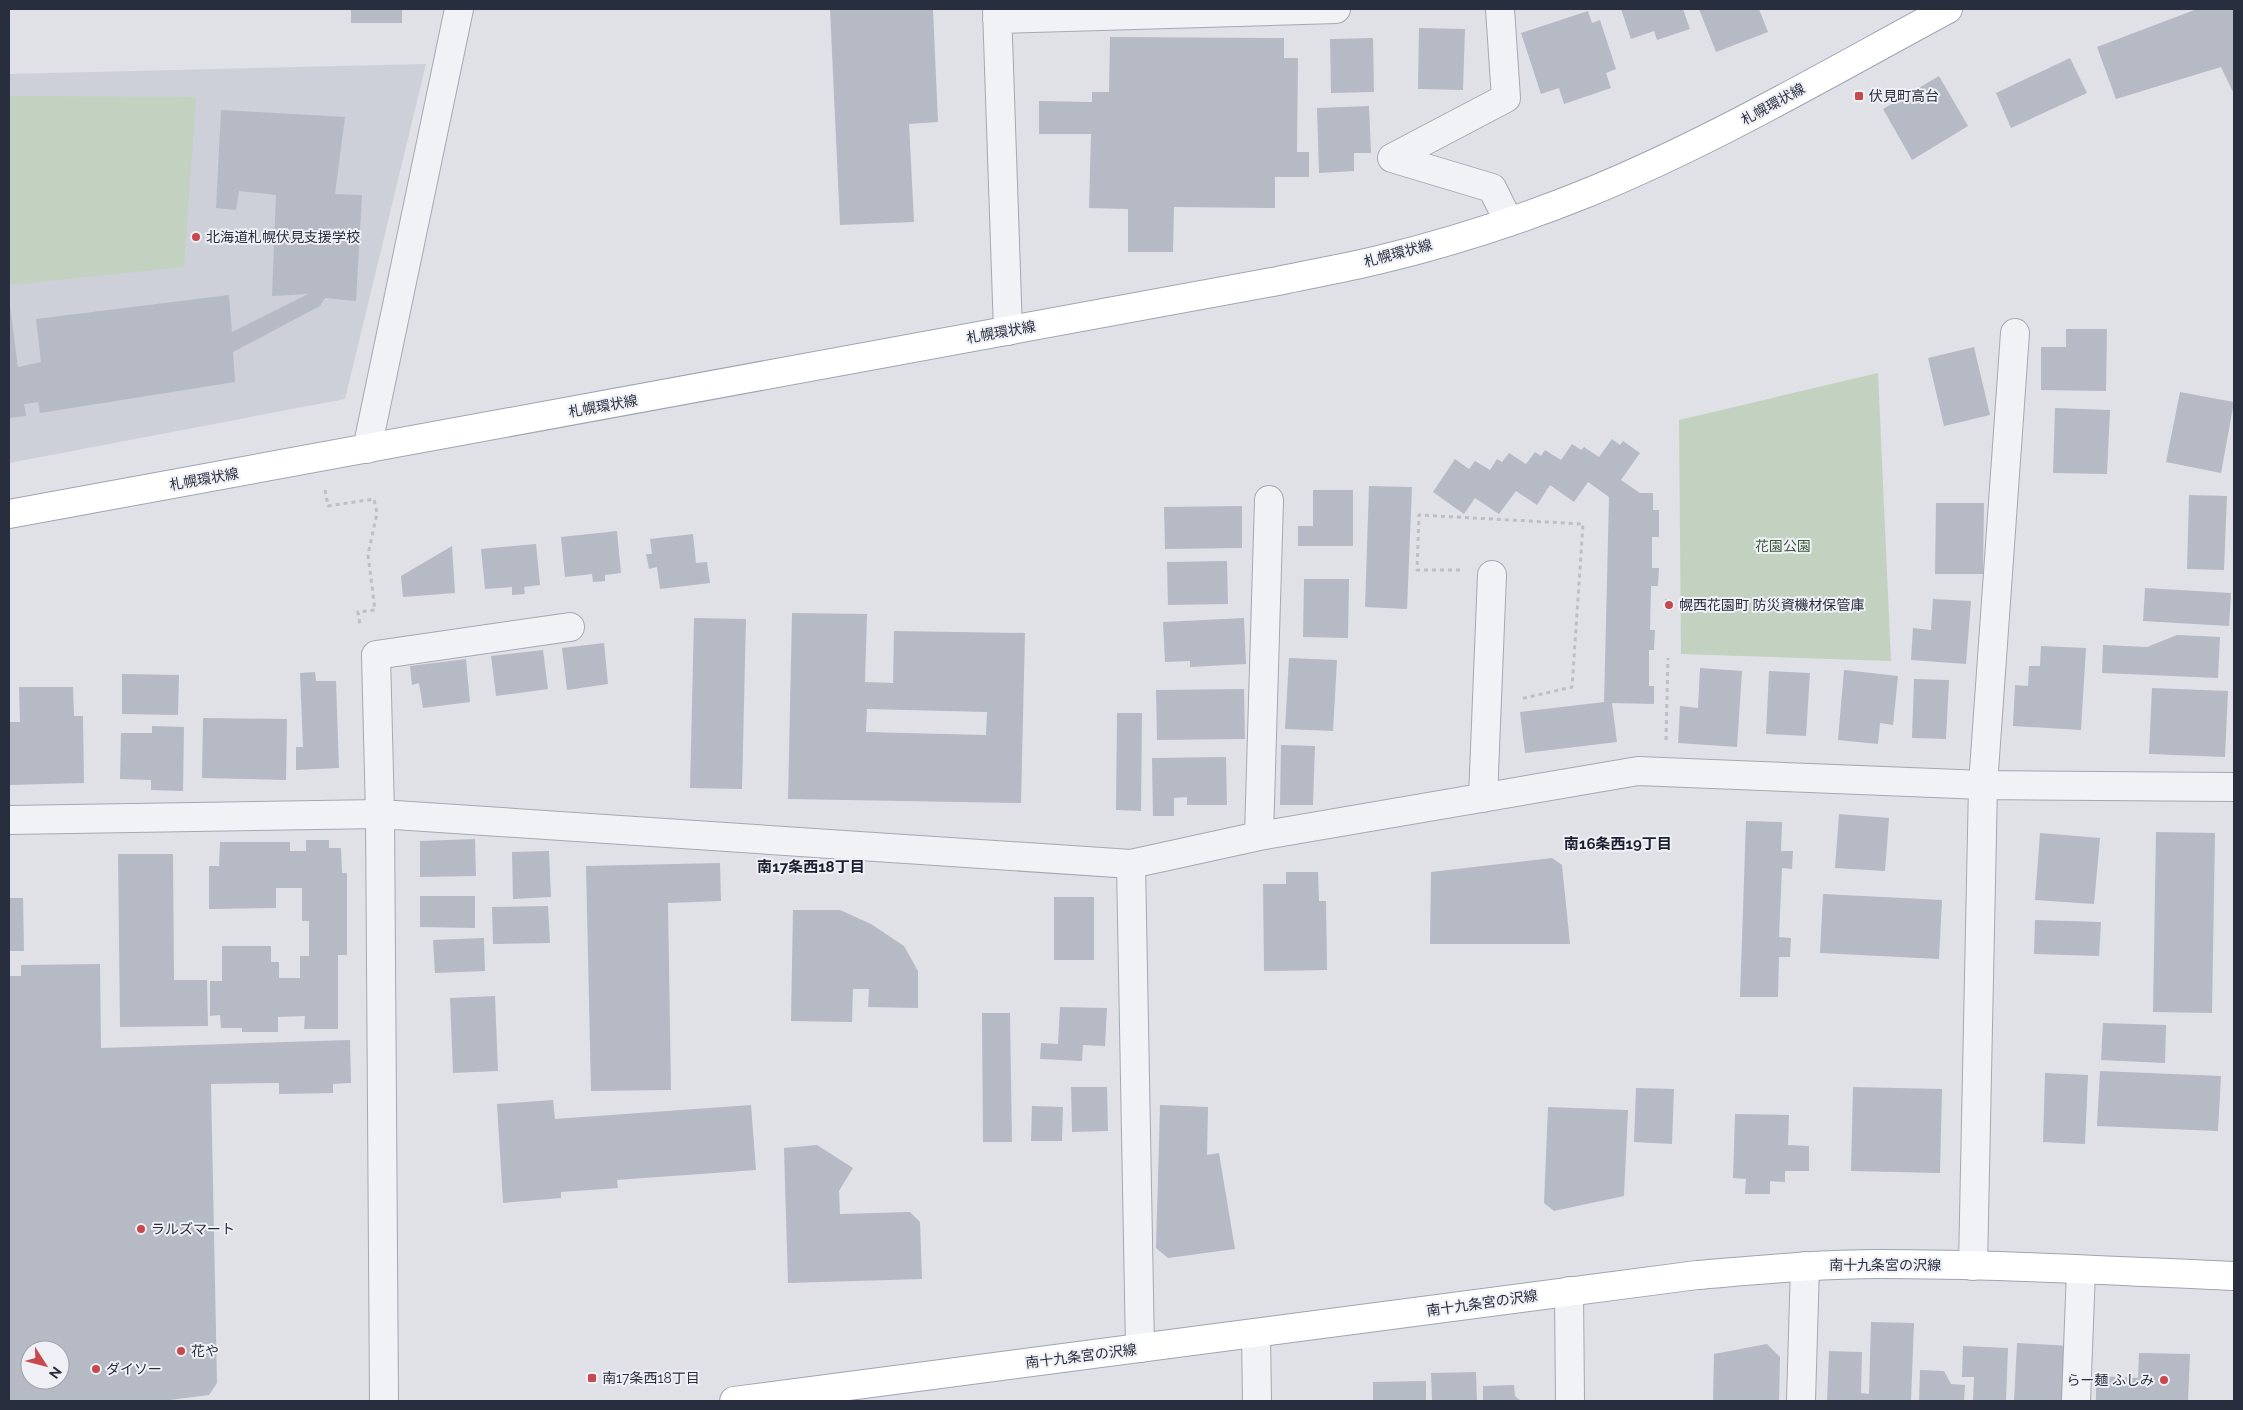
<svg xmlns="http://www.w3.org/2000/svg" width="2243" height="1410" viewBox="0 0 2243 1410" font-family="Raleway,'Noto Sans JP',sans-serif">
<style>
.built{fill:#cdd0d9}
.green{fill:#c3d1c0}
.building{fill:#b6bac4;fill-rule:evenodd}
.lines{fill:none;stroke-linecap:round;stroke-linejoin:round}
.minor-casing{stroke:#a5a8b1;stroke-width:30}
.major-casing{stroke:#9fa4b3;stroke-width:30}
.path{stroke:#bdbfc6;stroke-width:3;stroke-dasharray:4 4;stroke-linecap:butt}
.minor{stroke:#f1f2f6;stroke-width:28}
.major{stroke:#fff;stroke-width:28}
.poi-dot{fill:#c7494e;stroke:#eef0f5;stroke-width:2}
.labels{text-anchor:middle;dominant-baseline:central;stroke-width:4;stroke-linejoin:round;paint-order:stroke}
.poi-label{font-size:14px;fill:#292e3e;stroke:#eef0f5;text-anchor:start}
.street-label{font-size:14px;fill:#292e3e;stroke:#eef0f5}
.park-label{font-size:14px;fill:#395937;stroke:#eef0f5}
.neighbourhood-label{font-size:15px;font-weight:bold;fill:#1b1f2f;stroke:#eef0f5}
</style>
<rect width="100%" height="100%" fill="#dfe1e7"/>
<!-- built -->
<path class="built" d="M426,64L345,399L9,463V74Z"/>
<!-- green -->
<path class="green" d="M9,96L196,97L184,267L9,285Z
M1878,373L1891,661L1681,654L1679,420Z"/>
<!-- building -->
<path class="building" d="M351,9H402V23H351Z
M830,9H933L938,122L909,124L914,222L840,225Z
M1621,9H1683L1690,29L1657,40L1654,31L1631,39Z
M1699,9H1759L1768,32L1716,52Z
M2197,9H2234V94L2221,67L2116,99L2097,47Z
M1588,11L1592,23L1600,20L1616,69L1606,73L1611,88L1564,104L1559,88L1541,94L1521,33Z
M1419,28L1465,29L1463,90L1418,89Z
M1110,37L1284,38V58H1298L1297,152H1309V177H1275V208L1174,207L1173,252H1128V209L1089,208L1091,134H1039V101L1092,102V92H1109Z
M1373,38L1374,92L1331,93L1330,39Z
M2070,58L2087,93L2011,128L1996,93Z
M1939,76L1968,126L1912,160L1883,109Z
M1369,106L1371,153H1354V171L1319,173L1317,108Z
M221,110L345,117L335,194L362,195L356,301L325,298L320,306L233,352L235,382L40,413L38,402L24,404L26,416L9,418V299L18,367L41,362L36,319L229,295L232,332L308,294L272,296L276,195L239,191L236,210L216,208Z
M2066,329H2107L2106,391L2041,390V347H2066Z
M1974,347L1990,415L1944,426L1928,358Z
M2180,392L2234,402L2221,473L2166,462Z
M2055,408L2110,410L2107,474L2053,473Z
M1612,439L1620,445L1623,441L1640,453L1621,480L1640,493H1653V510H1659V537H1652V568H1659L1658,586H1651L1650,630H1655L1654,650H1649V686H1654V704L1612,703L1617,742L1525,753L1520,712L1604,702L1609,497L1588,482L1574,502L1550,485L1537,505L1516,491L1499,514L1475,498L1464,514L1433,492L1455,459L1469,469L1475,461L1490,470L1497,459L1502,462L1509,453L1526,464L1535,452L1541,456L1545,450L1561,460L1572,444L1581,450L1584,447L1599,457Z
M1369,486L1412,487L1407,609L1365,607Z
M1313,490H1353V546H1298V526H1313Z
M2189,495L2227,496L2224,570L2187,569Z
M1936,503H1984L1983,574H1935Z
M1242,506V548L1165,549L1164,507Z
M617,531L621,573L605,575V581L593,582L592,574L565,577L561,537Z
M693,534L696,563L707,562L710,583L660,589L657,567L649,569L646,554H652L650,539Z
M536,544L540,585L524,587L525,594L512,595V587L485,589L481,549Z
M452,546L455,593L403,597L401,576Z
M1227,561L1228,604L1168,605L1167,562Z
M1304,579H1349L1348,638L1303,637Z
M2145,588L2231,593L2229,626L2143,621Z
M1665,599L1673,600L1672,611L1665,610Z
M1933,599L1971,601L1966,664L1911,660L1913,628L1931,630Z
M792,613L867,614L865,682L893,683L894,631L1025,633L1021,803L788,799ZM867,709L987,712L986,735L866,732Z
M694,618L746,619L742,789L690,788Z
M1244,618L1246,664L1190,667V661L1165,662L1163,622Z
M2177,635L2220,637L2218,678L2102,673L2103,645L2147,647Z
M604,643L608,684L567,690L562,648Z
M2041,646L2086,648L2081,730L2013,726L2015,685L2028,686L2029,666H2040Z
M543,650L548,689L496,696L491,656Z
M1289,658L1337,660L1333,731L1285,729Z
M466,659L470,702L423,708L419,683L412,685L410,666Z
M1700,668L1742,671L1737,747L1678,743L1680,706L1698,708Z
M1844,670L1898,676L1893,725L1880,723L1878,744L1838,740Z
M1769,671L1810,673L1806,736L1766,734Z
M315,672L316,681H336L339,768L296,770V747H303L300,673Z
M122,674L179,675L178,715L122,714Z
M1914,679L1949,680L1946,739L1912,738Z
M19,687H73L74,716H83L84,783L9,785V722H20Z
M2152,688L2228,691L2225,757L2149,754Z
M1244,689L1245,739L1157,740L1156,690Z
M1117,713H1142L1141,811L1116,810Z
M203,718L287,719L286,780L202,778Z
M152,726L184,727L183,791L151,790V780L120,779L121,733H152Z
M1281,745L1315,746L1313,805H1280Z
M1226,757L1227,805H1187V797L1174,798V816H1153L1152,758Z
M1839,814L1889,818L1885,871L1835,868Z
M1746,821L1782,822L1781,851H1793L1792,869L1782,868L1779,937L1791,938L1790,957H1779L1778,997H1740Z
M2156,832L2215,833L2212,1013L2153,1012Z
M2040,833L2100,838L2094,904L2035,900Z
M475,839L476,876L420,877V841Z
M306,840H329V848H341L342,873H347V955H338V1029H304L305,1016L278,1017V1032H242V1028H221L220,1015L210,1016V981H222V946H271V962H279V978H300V956H309V921H302V888H276V908L209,909V866H219L220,842H290V851H306Z
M549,851L551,897L513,899L512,852Z
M118,854H173L174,980H207L208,1026L120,1027Z
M1552,858L1562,865L1570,944H1430L1431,872Z
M720,863L721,901L668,903L671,1090L591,1091L586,866Z
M1286,872H1318L1319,901H1326L1327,970L1264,971L1263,884H1286Z
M1823,894L1942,900L1939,959L1820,953Z
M420,896H475V928L420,927Z
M1054,897H1094V960H1054Z
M9,898H23L24,951H9Z
M548,906L550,943L493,944L492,907Z
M793,910H840L871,924L904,946L918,971V1008L868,1007L869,989H853L852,1022L791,1021Z
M2035,920L2101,922L2099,956L2034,954Z
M484,938L485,971L435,973L433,940Z
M100,964L101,1048L350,1040L351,1083L333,1084V1093L279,1094V1083L211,1084L217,1383L209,1395L162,1401H9V976H21V965ZM30,1350H60V1380H30Z
M495,996L498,1071L453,1073L450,998Z
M1060,1007L1107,1008L1105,1046L1083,1045L1082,1061L1040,1059L1041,1043L1058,1044Z
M982,1013H1010L1012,1142H983Z
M2103,1023L2166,1025L2165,1063L2101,1060Z
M2100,1071L2221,1076L2218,1131L2097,1126Z
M2045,1073L2088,1075L2085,1144L2043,1142Z
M1071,1087H1107L1108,1131L1072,1132Z
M1853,1087L1942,1089L1940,1173L1851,1171Z
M1636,1088L1674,1089L1672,1144L1634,1142Z
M553,1100L555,1119L751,1105L756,1170L617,1180L618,1188L561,1192V1198L503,1203L497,1104Z
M1160,1105L1208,1107L1207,1155L1219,1153L1235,1249L1168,1258L1156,1248Z
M1032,1106L1063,1107L1062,1141H1031Z
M1548,1107L1628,1110L1624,1196L1554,1211L1544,1203Z
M1735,1114L1789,1115L1788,1145L1809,1146V1171H1785V1182L1770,1181V1194H1745L1746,1179L1733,1178Z
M817,1145L853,1168L839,1191L840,1214L910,1212L920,1222L922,1279L788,1283L784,1148Z
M1871,1322L1914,1323L1911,1401H1827L1829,1351L1862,1352L1861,1393L1869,1394Z
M2017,1343L2069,1346L2066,1401H2014Z
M1767,1344L1780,1357L1779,1401H1713L1714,1354Z
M1963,1346L2008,1348L2006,1401H1973L1974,1377H1962Z
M2139,1353L2190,1354L2188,1401H2096V1376L2138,1378Z
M1920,1370L1944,1371L1951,1384L1965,1385L1964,1401H1919Z
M1476,1372L1477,1401H1432L1431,1373Z
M1426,1381V1401H1373V1382Z
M1514,1385L1515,1396L1521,1401H1483V1386Z"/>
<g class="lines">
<!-- minor casing -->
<g class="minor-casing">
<path id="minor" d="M997,9L1008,331
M1500,9L1506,98L1392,158L1492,188L1509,222
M997,19L1336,9
M367,449L459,9
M1483,798L1492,575
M9,820L380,814L1131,864L1259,836L1638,771L1983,785L2234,787
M1259,836L1269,500
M1131,864L1140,1348
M1973,1266L1983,785L2015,333
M1569,1291L1570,1401
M1256,1333L1257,1401
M384,1401L380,814L376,655L570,627
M1801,1401L1805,1266
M2076,1401L2081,1270"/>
</g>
<!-- major casing -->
<g class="major-casing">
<path id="major" d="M9,514L1278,281C1311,274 1345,268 1378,260C1449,243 1520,220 1587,193C1712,142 1829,73 1948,9
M734,1401L1697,1275C1758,1270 1818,1264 1879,1264C1997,1264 2116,1271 2234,1276"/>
</g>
<!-- path -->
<path class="path" d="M325,490L328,506L374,499L377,513L368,555L375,610L358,612L360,626
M1460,570H1417L1419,515L1583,524L1572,687L1520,699
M1666,740L1668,658"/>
<!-- minor -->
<use href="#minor" class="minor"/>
<!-- major -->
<use href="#major" class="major"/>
</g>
<!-- markers -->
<g class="poi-dot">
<rect x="1854" y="91" width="10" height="10" rx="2.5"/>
<circle cx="196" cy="237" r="5"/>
<circle cx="1669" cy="605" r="5"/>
<circle cx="141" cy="1229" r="5"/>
<circle cx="181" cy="1351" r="5"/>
<circle cx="96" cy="1369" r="5"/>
<rect x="587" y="1373" width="10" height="10" rx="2.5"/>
<circle cx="2164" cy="1380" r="5"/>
</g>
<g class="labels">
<!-- poi labels -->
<g class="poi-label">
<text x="1869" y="96">伏見町高台</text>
<text x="206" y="237">北海道札幌伏見支援学校</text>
<text x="1679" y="605">幌西花園町 防災資機材保管庫</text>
<text x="151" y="1229">ラルズマート</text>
<text x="191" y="1351">花や</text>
<text x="106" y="1369">ダイソー</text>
<text x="602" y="1378">南17条西18丁目</text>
<text x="2154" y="1380" text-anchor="end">らー麺 ふしみ</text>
</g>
<!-- street labels -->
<g class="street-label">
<text transform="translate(1773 104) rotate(-29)">札幌環状線</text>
<text transform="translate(1398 253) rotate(-15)">札幌環状線</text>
<text transform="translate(1001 332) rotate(-10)">札幌環状線</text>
<text transform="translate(603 406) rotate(-10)">札幌環状線</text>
<text transform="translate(204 479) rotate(-10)">札幌環状線</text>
<text x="1885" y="1265">南十九条宮の沢線</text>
<text transform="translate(1482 1303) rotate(-8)">南十九条宮の沢線</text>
<text transform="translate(1081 1356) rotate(-7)">南十九条宮の沢線</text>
</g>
<!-- park labels -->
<g class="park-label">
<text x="1783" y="546">花園公園</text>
</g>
<!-- neighbourhood labels -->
<g class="neighbourhood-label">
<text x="1618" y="844">南16条西19丁目</text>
<text x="811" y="867">南17条西18丁目</text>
</g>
</g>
<!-- border -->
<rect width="2243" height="1410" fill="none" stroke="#292e3e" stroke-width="20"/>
<!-- north arrow -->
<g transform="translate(45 1365) rotate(126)"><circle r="24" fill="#eef0f5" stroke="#9fa2ac"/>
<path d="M0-4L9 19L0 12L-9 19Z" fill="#c7494e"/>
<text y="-8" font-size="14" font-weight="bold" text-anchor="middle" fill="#292e3e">N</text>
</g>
</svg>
